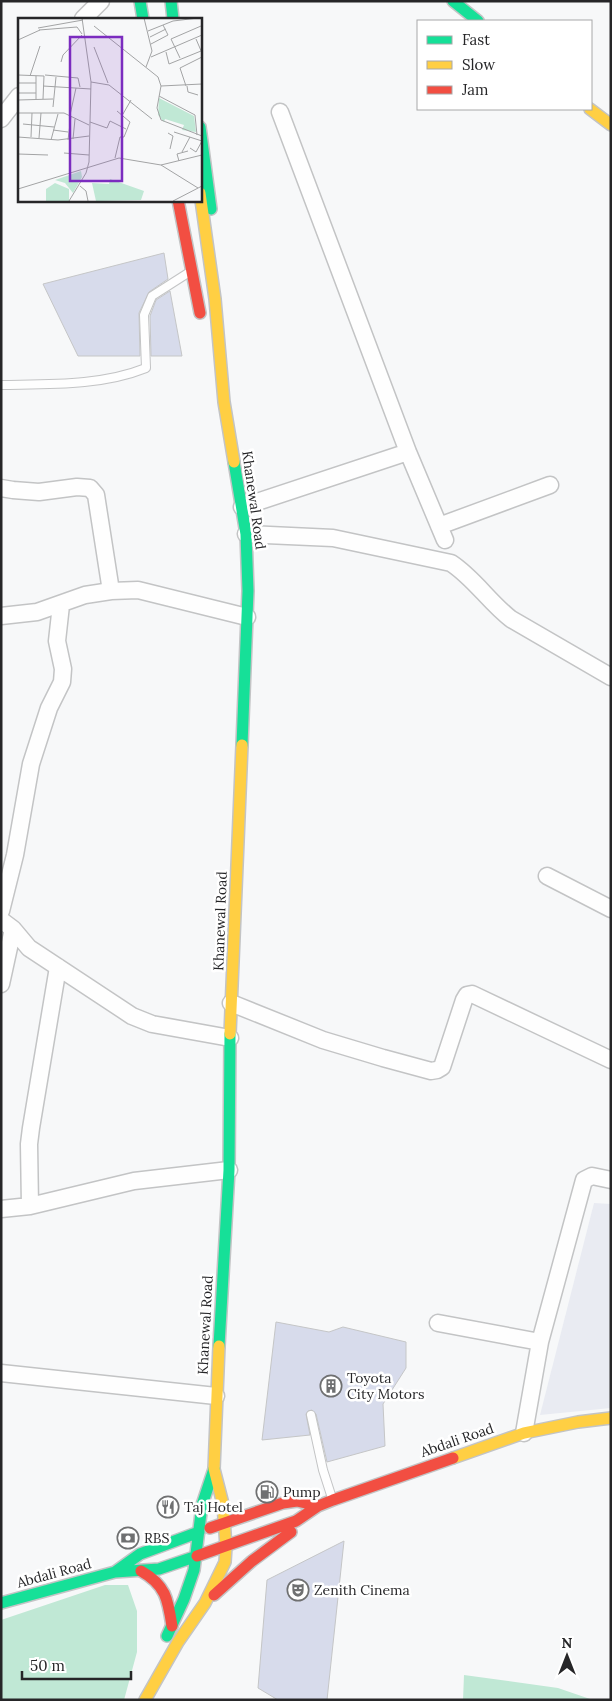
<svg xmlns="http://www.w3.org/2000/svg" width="612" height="1701" viewBox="0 0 612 1701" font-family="Lora,serif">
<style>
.built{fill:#e9ebf2}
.green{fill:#c0e8d5}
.building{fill:#d7dbeb;stroke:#c5c6c7}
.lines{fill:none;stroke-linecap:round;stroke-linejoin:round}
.lane-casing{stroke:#c3c4c5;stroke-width:10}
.street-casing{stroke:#c3c4c5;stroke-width:19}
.fast-casing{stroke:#c3c4c5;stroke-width:14}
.slow-casing{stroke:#c3c4c5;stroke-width:14}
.jam-casing{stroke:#c3c4c5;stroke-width:14}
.lane{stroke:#fefefe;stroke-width:8}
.street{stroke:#fefefe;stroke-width:16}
.fast{stroke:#16e098;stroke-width:11}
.slow{stroke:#ffcf43;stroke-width:11}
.jam{stroke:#f24e42;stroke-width:11}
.labels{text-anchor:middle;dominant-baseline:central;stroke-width:5;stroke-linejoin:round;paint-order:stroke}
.street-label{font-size:14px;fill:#262628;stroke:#fff}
.poi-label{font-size:14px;fill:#262628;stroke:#fff;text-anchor:start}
.inset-road{fill:none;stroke:#a3a4a5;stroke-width:1}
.view{fill:#7b2cbf;fill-opacity:0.15;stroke:#7b2cbf;stroke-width:2.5}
.inset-edge{fill:none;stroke:#262628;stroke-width:2.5}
</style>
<rect width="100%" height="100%" fill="#f7f8f9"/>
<!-- built -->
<path class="built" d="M594,1203L611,1204V1408L540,1415Z"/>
<!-- green -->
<path class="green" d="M105,1585H128L137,1611V1652L124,1700H1V1620Z
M464,1675L558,1688L593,1700H463Z"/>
<!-- building -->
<path class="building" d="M164,253L168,279L149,292L139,313L140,356H78L43,284Z
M170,291L182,356H151L150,316L156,300Z
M276,1322L329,1332L343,1327L406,1342V1368L383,1404L385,1446L327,1462L316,1414L312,1410L308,1411L306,1414L310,1435L262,1440Z
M344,1541L327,1700H278L258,1688L267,1580Z"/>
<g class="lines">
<!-- lane casing -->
<g class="lane-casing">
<path id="lane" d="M1,385C49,384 101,386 146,368L144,315L152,296L188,273
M311,1415L323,1470L332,1498"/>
</g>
<!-- street casing -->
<g class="street-casing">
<path id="street" d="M83,19L101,1
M280,112L408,452L445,540
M1,119L19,96
M1,488L13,490L39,492L77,487L90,488L96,495L111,591
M242,507L408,452
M439,526L550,485
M246,534L333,538L451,563C474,578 489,602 511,619L611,677
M1,616L37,612L85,595L111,591L138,590L247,617
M547,876L611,909
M1,911L15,855L31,764L49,708L62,682L63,669L57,641L61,605
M1,920L13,929L29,948L132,1016L152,1024L230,1038
M1,984L13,929
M231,1003L323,1040L383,1058L431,1071L437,1070L442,1067L464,1000L467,995L472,994L611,1060
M30,1206L29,1144L31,1128L58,967
M1,1209L30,1206L134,1181L229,1170
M438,1323L540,1342
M1,1373L216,1396
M524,1433L540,1342L584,1180L592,1176L611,1180"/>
</g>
<!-- fast casing -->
<g class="fast-casing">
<path id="fast" d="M140,1L143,19
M171,1L173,19
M453,1L478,21
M200,127L211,209
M234,462L246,534L248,591L242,745
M219,1346L229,1170L230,1034
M115,1572L140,1554L199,1532
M1,1603L115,1572L159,1569L197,1556
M167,1636L184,1599L194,1570L202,1505L214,1469"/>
</g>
<!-- slow casing -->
<g class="slow-casing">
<path id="slow" d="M590,109L611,125
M200,193L215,299L224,402L234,462
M230,1034L242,745
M453,1458L524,1433L578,1422L611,1418
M145,1700L178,1642L205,1603L225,1562L226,1547L223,1504L214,1469L219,1346"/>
</g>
<!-- jam casing -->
<g class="jam-casing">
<path id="jam" d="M178,200L200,313
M210,1528L283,1503L297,1501L318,1506
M197,1556L296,1521L318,1506L333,1500L453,1458
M141,1571C166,1585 168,1600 172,1626
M214,1595L252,1561L291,1532"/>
</g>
<!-- lane -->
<use href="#lane" class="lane"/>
<!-- street -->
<use href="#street" class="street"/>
<!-- fast -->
<use href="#fast" class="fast"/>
<!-- slow -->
<use href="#slow" class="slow"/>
<!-- jam -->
<use href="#jam" class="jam"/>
</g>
<!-- icons -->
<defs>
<g id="building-ring" transform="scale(1.125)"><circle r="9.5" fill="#fff" stroke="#6f7071" stroke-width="1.5"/><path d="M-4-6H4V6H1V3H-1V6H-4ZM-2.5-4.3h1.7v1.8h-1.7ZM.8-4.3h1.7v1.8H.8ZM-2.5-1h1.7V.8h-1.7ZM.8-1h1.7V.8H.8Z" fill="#6f7071"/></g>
<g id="fuel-ring" transform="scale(1.125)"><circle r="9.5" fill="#fff" stroke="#6f7071" stroke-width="1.5"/><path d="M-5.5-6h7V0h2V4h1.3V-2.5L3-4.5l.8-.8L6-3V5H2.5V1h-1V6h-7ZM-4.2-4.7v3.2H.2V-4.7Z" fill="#6f7071"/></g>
<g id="restaurant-ring" transform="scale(1.125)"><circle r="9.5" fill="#fff" stroke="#6f7071" stroke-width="1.5"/><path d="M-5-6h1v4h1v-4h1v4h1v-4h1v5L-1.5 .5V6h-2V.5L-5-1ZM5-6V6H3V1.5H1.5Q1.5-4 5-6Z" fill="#6f7071"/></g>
<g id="bank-ring" transform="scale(1.125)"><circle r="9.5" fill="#fff" stroke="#6f7071" stroke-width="1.5"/><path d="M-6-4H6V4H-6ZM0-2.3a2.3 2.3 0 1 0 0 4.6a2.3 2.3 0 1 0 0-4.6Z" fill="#6f7071"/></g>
<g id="theatre-ring" transform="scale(1.125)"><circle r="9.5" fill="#fff" stroke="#6f7071" stroke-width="1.5"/><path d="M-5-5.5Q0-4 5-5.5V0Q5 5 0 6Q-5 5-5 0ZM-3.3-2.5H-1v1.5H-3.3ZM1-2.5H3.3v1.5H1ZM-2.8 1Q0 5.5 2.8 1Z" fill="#6f7071"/></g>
</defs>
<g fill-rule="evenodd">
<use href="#building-ring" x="331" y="1386"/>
<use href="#fuel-ring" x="267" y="1492"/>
<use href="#restaurant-ring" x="168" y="1507"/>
<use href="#bank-ring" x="128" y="1538"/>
<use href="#theatre-ring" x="298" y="1590"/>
</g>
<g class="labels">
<!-- street labels -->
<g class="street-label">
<text transform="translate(254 500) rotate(82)">Khanewal Road</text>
<text transform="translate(220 921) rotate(-88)">Khanewal Road</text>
<text transform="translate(205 1325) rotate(-87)">Khanewal Road</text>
<text transform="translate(457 1440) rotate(-19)">Abdali Road</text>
<text transform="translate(54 1573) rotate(-15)">Abdali Road</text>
</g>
<!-- poi labels -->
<g class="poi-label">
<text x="347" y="1378">Toyota<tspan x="347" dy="16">City Motors</tspan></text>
<text x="283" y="1492">Pump</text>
<text x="184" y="1507">Taj Hotel</text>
<text x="144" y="1538">RBS</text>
<text x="314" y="1590">Zenith Cinema</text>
</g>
</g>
<!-- overview -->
<g transform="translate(18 18)">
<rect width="184" height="184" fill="#f7f8f9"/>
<path d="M141,80L176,98L178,114L164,112L166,107L147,101L146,104L140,97ZM63,153L64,159L55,175L47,165L37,162ZM92,161L126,173L123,182L78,183L74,165L91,166ZM37,165L51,171V183H28V171Z" fill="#c0e8d5"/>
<path class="inset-road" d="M126,0L134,33L128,49M76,8L140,59L143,68L139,90L143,102L184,118M20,10L65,2M21,12L59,9L64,16M130,13L155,3L180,0M132,19L148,11M178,21L184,35M0,22L22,12M133,26L150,17L145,7M76,29L90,65M148,34L151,46L183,33M133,39L184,17M162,40L153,21L183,8M43,44L45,37L64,17M0,57L26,58L25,81M27,57L60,60L62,69M12,58L22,28M73,64L91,67L134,101M0,65H18M25,68L73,71M143,68L184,66M168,68L162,50L184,39M169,68L170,74L180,77M0,75H18M141,78L177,97L179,117M0,82L35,81M18,82V58M35,89L38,59M0,95H46L71,107M105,96L113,82M52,97L58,70M72,104L89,110L92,103L108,111M5,106L36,109M35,112L50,114M156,114L184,123M150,115L155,118L152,131M0,119L40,122L71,118M13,119L14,95M21,120L23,95M55,121L57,101M33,122L40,96M50,122L53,98M172,130L178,134L184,123M164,134L172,119M46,135L71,137M0,136L30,137M97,140L102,119H106L112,104L99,93M161,143L159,136L170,133M143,147L180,170M62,168L68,173L70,183M0,171L101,140L143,147L184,137M51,183L68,155L71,144L73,64L64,0M155,183L184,168"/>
<path class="view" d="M52,19H104V163H52Z"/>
<rect width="184" height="184" class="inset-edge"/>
</g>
<!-- border -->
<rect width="612" height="1701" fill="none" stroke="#262628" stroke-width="5"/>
<!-- legend -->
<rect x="417" y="20" width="175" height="90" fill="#ffffff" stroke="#a8a8a9"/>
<rect x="427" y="36" width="25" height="8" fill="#16e098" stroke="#a8a8a9"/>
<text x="462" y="45" font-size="15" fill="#262628">Fast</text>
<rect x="427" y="61" width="25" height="8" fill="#ffcf43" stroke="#a8a8a9"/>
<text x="462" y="70" font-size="15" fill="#262628">Slow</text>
<rect x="427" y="86" width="25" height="8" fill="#f24e42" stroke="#a8a8a9"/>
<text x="462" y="95" font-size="15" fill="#262628">Jam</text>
<!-- north arrow -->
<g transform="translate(567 1656)" stroke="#ffffff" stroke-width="4" paint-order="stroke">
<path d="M0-4L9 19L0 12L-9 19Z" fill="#262628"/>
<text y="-8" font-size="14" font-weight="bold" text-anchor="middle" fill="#262628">N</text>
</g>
<!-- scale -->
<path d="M22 1671v8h109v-8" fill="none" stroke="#262628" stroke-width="2.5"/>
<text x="30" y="1671" font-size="15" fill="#262628" stroke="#ffffff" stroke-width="4" paint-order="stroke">50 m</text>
</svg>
